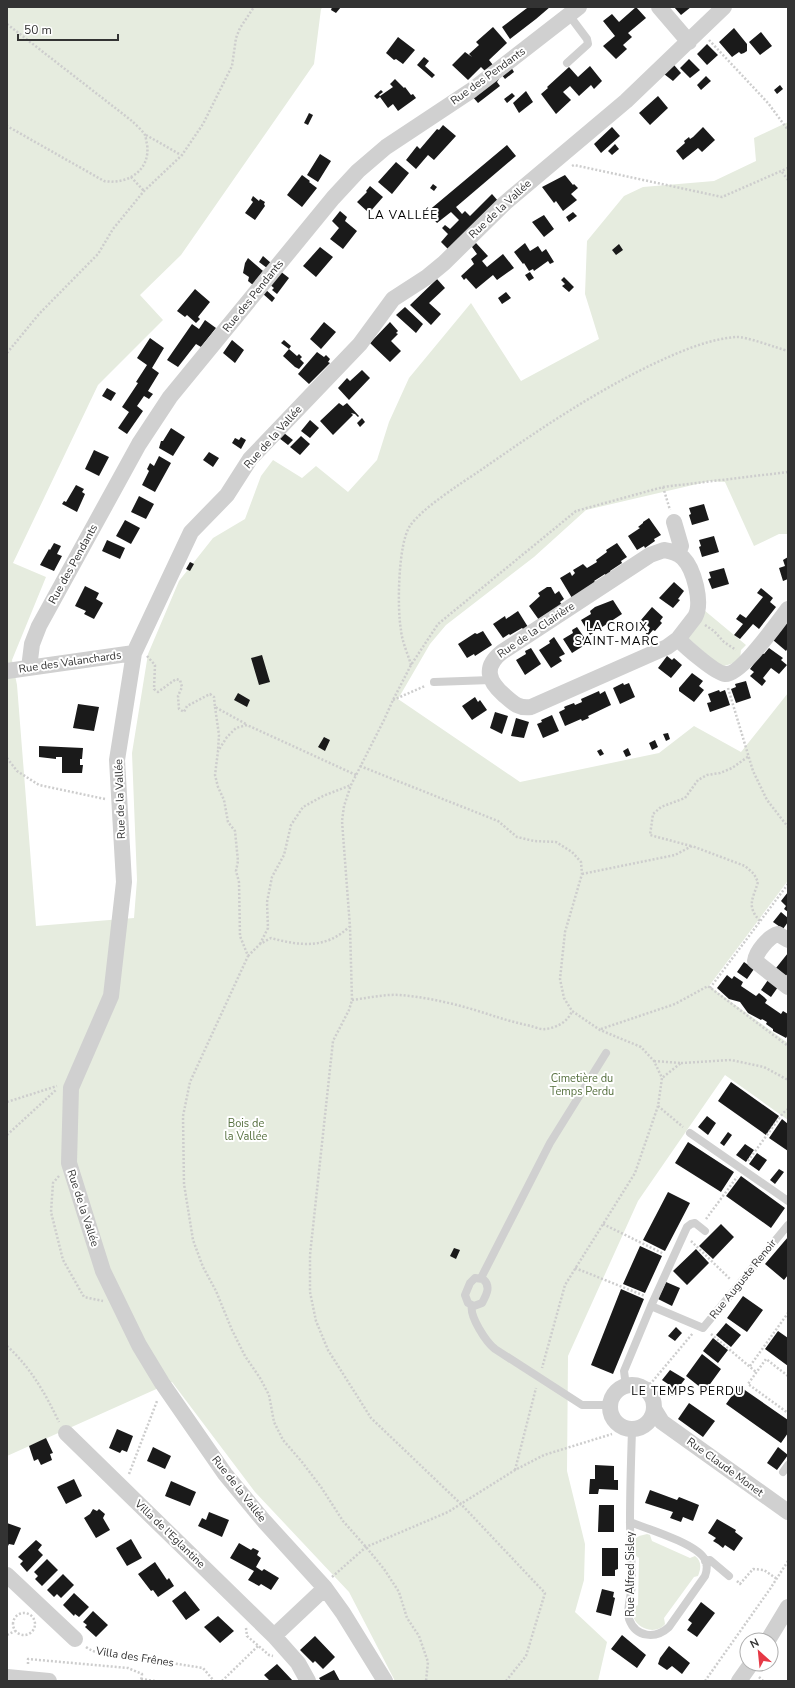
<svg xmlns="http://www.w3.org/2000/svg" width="795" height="1688" viewBox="0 0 795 1688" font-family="'Nunito Sans',sans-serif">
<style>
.green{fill:#e6ecdf}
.building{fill:#1a1a1a}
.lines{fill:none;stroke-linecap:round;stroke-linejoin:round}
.path{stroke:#cdcdcd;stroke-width:2.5;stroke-dasharray:2 2;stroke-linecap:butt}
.lane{stroke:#d0d0d0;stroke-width:8}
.street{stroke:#d0d0d0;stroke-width:16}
.labels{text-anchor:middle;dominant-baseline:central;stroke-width:4;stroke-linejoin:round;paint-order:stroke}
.street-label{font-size:11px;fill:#333;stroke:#fff}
.park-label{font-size:11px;fill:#56703f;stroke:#fff}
.neighbourhood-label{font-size:12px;letter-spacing:1px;fill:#000;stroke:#fff}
</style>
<rect width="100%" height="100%" fill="#fff"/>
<!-- green -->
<path class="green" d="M7,7H323L321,9L314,64L181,255L140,295L163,320L98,385L13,563L46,577L12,660L17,685L36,926L134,918L137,880L132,753L148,654L179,581L213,538L245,519L261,476L273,460L302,478L316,466L348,492L377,460L389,422L409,378L471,303L521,381L599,339L585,294L587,241L624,196L643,187L714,181L756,161L754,138L788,122V534H779L754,546L725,482L710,481L586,510L534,557L446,625L430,644L398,699L520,782L659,753L694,726L741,752L788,693V883L787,882L709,986L788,1043V1120L725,1075L638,1201L568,1356L567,1471L585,1544L584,1580L575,1612L607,1642L598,1681H395L349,1592L255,1492L172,1382L7,1456Z
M704,610L746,645L741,650L740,659L737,662L721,667L687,637Z
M647,1534L650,1535L652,1541L690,1558L695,1556C702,1561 701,1569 698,1576L694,1577L664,1618L665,1624C654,1638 627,1625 634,1607L638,1605L639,1558L636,1556L635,1539L639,1536Z"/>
<!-- building -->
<path class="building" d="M332,7H341L336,13L331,10Z
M526,7H550L536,19L510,39L502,27L527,8Z
M636,7L646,18L628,33L632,37L623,45L627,49L616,59L603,46L615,36L603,21L612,14L619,22Z
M674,7H691L681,15Z
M493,27L507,43L489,60L493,65L485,71L481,67L468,80L452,65L465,52L472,57L469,54L479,45L476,42Z
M734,28L747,44V51L744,53L741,54L739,52L732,57L719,42Z
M761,32L772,46L760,55L749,42Z
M398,37L415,50L403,64L396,59L394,60L386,53Z
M707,44L718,55L707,65L697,54Z
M424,57L429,61L425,66L435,75L432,78L417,65Z
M689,59L700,70L690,78L680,68Z
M674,65L681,73L673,81L664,74Z
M590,66L602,81L594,89L591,85L579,96L570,86L563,92L571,100L556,114L541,94L548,88L547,87L569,67L578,77Z
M511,67L514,72L505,79L501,74Z
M706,76L711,81L701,90L697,85Z
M497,77L499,79L497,82L500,86L478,103L472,96Z
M395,79L404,88L405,87L411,95L413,94L416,98L398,111L393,104L388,108L380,97L377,99L374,96L381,90L383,92L379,95L380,96L393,87L390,84Z
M780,85L783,89L777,94L774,90Z
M526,91L533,102L519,113L513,103Z
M512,93L515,96L507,103L504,99Z
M658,96L668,108L650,125L639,113Z
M309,113L313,115L308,125L304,123Z
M443,125L456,136L434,160L428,155L416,169L406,160L417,146L420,149L437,129L439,130Z
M612,127L620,136L601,153L594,144Z
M703,127L715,140L702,152L698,148L683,160L676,151L685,143L684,141L689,137L690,139L693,137Z
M615,144L619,149L612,155L608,151Z
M507,145L516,156L456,207L462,214L465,211L470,216L492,194L499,202L448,249L441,242L448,234L442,228L445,225L450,229L459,220L451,212L437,223L427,212Z
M320,154L331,161L318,182L307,175Z
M396,162L409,173L392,194L378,182Z
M302,175L310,181L309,182L317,188L302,207L287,195Z
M565,175L573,185L574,184L578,188L571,194L577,200L563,211L556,201L554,203L542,187Z
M433,184L437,187L434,191L430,188Z
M370,186L383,197L369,213L357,202L367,192L366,191Z
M253,196L259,201L260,199L265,202L264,204L265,206L255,220L245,213L253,202L251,200Z
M340,211L347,217L345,221L357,231L343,249L330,239L339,228L332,221Z
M573,212L577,216L569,222L566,217Z
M544,215L554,229L544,237L532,222Z
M476,243L488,256L482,261L487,267L503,254L514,268L497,280L493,275L476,289L466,278L464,280L461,276L474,264L471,259L477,254L472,247Z
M525,243L530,251L538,246L542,252L546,249L554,262L550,264L548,261L534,271L533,269L529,271L524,263L523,264L514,252Z
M619,244L623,250L616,255L612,250Z
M320,247L333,257L316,277L303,266Z
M263,256L271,263L267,268L259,262Z
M248,258L263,271L253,285L248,281L249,277L243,273L245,263Z
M280,271L289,278L277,294L272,290L274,288L269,284Z
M530,272L534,278L529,281L525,275Z
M564,277L574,287L569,292L562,286L565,284L561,280Z
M437,279L445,288L429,303L441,314L431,325L410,305Z
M195,289L210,302L198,317L200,319L196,323L187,315L185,317L177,311Z
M265,289L275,298L272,302L262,293Z
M506,292L511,298L502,304L498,298Z
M405,307L423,324L416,333L396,315Z
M205,320L216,328L201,347L196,344L178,367L167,360L192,324L199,329Z
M324,322L336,332L321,349L310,339Z
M390,322L398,331L396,333L398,334L391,341L401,351L390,362L370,343Z
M150,338L164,348L152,368L159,373L148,391L153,394L149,399L144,396L137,406L143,411L127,434L118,428L129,412L122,407L138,383L136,382L147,365L137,358Z
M232,340L244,350L235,363L223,353Z
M284,340L291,346L289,349L281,343Z
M289,349L297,356L299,354L302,357L300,359L304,363L299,369L295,367L283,356Z
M317,352L324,357L326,355L330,359L328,362L330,363L309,384L298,374Z
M362,370L370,378L349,400L338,388L347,378L350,381Z
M107,388L116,393L111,401L102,396Z
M339,403L343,406L347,403L359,416L358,417L355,414L351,413L353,415L333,435L320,421Z
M362,418L365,422L360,427L357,423Z
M310,420L319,428L310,438L301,431Z
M171,428L185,437L173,456L159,448L161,441H163Z
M284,433L293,440L288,445L279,438Z
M301,436L310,444L300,455L290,447Z
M241,437L246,440L241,449L232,443L235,438L239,440Z
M94,450L109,457L99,476L85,469Z
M209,452L219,458L213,467L203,460Z
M159,456L171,463L155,492L142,485L149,471L147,469L150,463L154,466Z
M76,485L84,489L82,492L85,494L77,512L62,504L64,501L66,502Z
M139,496L154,504L146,519L131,512Z
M704,504L709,520L692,525L689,515L691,514L689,508Z
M649,518L661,535L654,539L655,541L645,548L644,546L637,550L628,536L640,528L638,527L643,523V522Z
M125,520L140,528L131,544L116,536Z
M714,536L719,552L702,557L699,547L701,546L699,540Z
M107,540L125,548L120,559L102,551Z
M54,543L61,546L57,554L62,556L54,571L40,565L49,549L50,550Z
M617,543L627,557L621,561L622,563L610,571L611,573L606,576L605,574L594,581L596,583L572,598L560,578L570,572L572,576L575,573L573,570L583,564L587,568L597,562L596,560L607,552L606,550Z
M788,557V579L783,581L779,568L785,566L783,560Z
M190,562L194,564L190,571L186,569Z
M724,568L729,584L712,589L708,579L711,578L709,572Z
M674,582L684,591L678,599L680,600L673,608L659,598Z
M85,586L99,593L96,599L103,603L94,619L84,614L86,611L75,606Z
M547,587H551L555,594L559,591L564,599L560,602L562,605L539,620L529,606L540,596L538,593Z
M761,588L773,598L770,602L776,607L759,629L753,624L740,639L734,635L743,624L736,619L740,614L746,618L763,597L757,593Z
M613,600L622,614L590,635L581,620L591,614L590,611L595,607Z
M652,607L663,617L660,621L662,623L655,631L653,630L646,638L645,635L650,628L641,620Z
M518,611L528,627L524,630L522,628L510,635L509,634L503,638L493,624L505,616L506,619Z
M788,621V648L786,651L773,640Z
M577,627L588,643L572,653L563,639L573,633L572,630Z
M483,631L492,645L475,656L474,654L467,658L458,644L475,633L477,634Z
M554,637L565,654L559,657L562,661L551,668L539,650L550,643L549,641Z
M531,648L541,664L525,675L516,660L526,654L525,651Z
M769,648L783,658L781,660L787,665L779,674L771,668L763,678L766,681L762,686L750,676L754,672L750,669L762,653L764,654Z
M262,655L270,682L259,685L251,658Z
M667,656L672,660L674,658L682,665L671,678L658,668Z
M692,673L703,681L699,686L704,690L694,702L679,691V688Z
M746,681L751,698L736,703L731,689L736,687L735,684Z
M623,683L624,685L629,683L635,697L620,704L613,688Z
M719,690L720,692L725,690L730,705L710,712L707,703L711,702L708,694Z
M599,691L600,694L605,691L611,705L588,716L589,718L582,721L581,719L565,726L559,712L565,709L564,707L566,706L574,703L575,705L582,702L581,699Z
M238,693L250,700L247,707L234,700Z
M475,697L478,702L480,700L487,710L472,720L462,706Z
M78,704L99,707L94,731L73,728Z
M495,712L508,716L502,734L490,728Z
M552,715L559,731L543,738L537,724L542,722L541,720Z
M516,718L529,722L524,738L511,736Z
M668,733L670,739L666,741L663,734Z
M324,737L330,740L325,751L318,747Z
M655,740L658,747L652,750L649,743Z
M39,746L83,748L82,759H80V765H83L82,773H62V757H56V759L39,757Z
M628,748L631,755L626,757L623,751Z
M601,749L604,754L600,756L597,751Z
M788,892V912L784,909L786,906L781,901Z
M781,912L788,918V922L783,929L773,922Z
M788,953V973L786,976L776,968Z
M744,962L754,969L747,979L737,972Z
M727,975L732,979L734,976L743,982L741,986L756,996L759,993L764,997L767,1000L765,1003L781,1014L783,1011L788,1014V1035L786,1038L773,1031V1029L766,1024L767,1022L762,1019L761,1020L748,1013L740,1002L729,999L717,988Z
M768,980L778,987L771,997L761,990Z
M731,1082L779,1116L766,1135L718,1101Z
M707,1116L716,1123L708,1135L698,1127Z
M782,1119L788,1124V1151L769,1138Z
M728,1132L732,1135L724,1146L720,1143Z
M688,1142L734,1172L721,1192L675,1163Z
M745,1144L754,1150L746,1162L736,1155Z
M757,1153L767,1160L759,1171L749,1164Z
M779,1169L784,1172L775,1184L770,1180Z
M741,1176L785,1208L771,1228L726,1196Z
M668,1192L690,1203L665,1251L643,1240Z
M721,1224L734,1237L713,1259L699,1246Z
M788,1237V1275L784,1280L765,1264Z
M640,1246L662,1256L645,1293L623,1284Z
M454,1248L460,1250L456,1259L450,1256Z
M696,1249L709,1263L687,1285L673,1271Z
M666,1282L680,1288L672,1306L658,1299Z
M621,1289L644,1299L613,1374L591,1365Z
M743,1296L763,1310L747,1332L727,1318Z
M726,1323L741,1335L731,1347L716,1335Z
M676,1327L682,1333L675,1341L668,1336Z
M778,1331L788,1338V1366L765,1349Z
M713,1338L728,1350L718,1363L703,1351Z
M702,1354L721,1369L705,1391L686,1376Z
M670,1370L685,1379L672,1396L664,1390L668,1384L662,1380Z
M739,1386L788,1420V1433L781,1443L726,1404Z
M689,1403L715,1421L703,1437L678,1419Z
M117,1429L133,1436L127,1452L122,1450L120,1453L109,1448Z
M46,1438L53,1453L50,1454L52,1460L41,1465L38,1459L34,1461L29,1446Z
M153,1447L171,1456L165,1469L147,1461Z
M778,1447L788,1455L777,1470L767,1463Z
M595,1465L614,1466V1480H618V1490L599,1489L598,1494H589L590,1479H595Z
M74,1479L82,1496L66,1504L57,1487Z
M171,1481L196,1492L190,1506L165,1496Z
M650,1490L677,1500L679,1497L699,1505L693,1521L683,1517L681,1522L670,1518L673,1512L645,1503Z
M599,1505H614V1532H598Z
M93,1509L97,1511L99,1509L105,1514L103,1518L110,1530L96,1538L84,1518L90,1514Z
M209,1512L229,1520L222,1537L198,1526L202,1518L206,1520Z
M717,1519L736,1530L735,1532L743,1538L734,1551L725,1545L723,1548L718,1544L713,1541L716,1538L708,1533Z
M7,1523L21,1528L14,1545L9,1544L7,1548Z
M131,1539L142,1558L127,1566L116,1548Z
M36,1540L42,1545L38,1550L43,1555L27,1572L20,1564L23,1561L18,1557Z
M239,1543L251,1550L253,1548L259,1551L257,1555L261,1558L256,1567L262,1571L264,1569L279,1578L271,1590L261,1584L259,1586L248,1580L254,1571L230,1558Z
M602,1548H618V1569L615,1570V1576H602Z
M47,1559L58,1570L42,1586L35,1579L38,1576L34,1572Z
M155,1562L167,1580L169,1578L174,1586L158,1597L153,1590L151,1591L138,1574Z
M63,1574L74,1585L61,1598L57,1594L54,1597L47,1590Z
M602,1589L614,1592L613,1597L615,1598L611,1616L596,1612Z
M185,1591L200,1610L186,1620L172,1601Z
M74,1593L89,1607L79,1617L75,1614L74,1616L63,1605Z
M701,1602L715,1613L697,1637L687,1630L692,1623L688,1620Z
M93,1611L108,1625L96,1637L85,1627L87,1625L83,1622Z
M218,1616L234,1631L220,1643L204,1627Z
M622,1635L646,1655L637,1668L611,1649Z
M315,1636L335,1657L323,1669L315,1661L313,1663L300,1650Z
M669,1646L690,1663L682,1674L672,1666L667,1670L658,1664L660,1658Z
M277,1664L293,1681H270L264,1675Z
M334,1670L340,1681H321L319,1678Z"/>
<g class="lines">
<!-- path -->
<path class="path" d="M7,24L132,121C136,125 142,130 145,135C146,137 146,141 147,144C151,170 128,185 104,181L7,126
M709,40L768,103L788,130
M146,135L181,155
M572,166L574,165L722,197L788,168
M782,172L788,180
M131,177L144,191
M7,353L39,314L98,254L113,229L144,191L182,155L203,124L232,66L236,38L240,28L254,7
M663,487L670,510
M705,625L714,631L724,642L736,650
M147,656L155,665L154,689L158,692L176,679L180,680L182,687L178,696L179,709L184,712L187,706L210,694L214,697L215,707L246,724
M411,665C408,654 402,642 401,630C397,609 398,543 410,526C421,509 460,484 478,472C537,431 598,389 664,359C686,349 711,339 736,337C745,336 777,348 788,351
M728,688L753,771L767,800L788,827
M393,700L425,686
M215,707L219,735L218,750
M7,758L17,771L39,785L105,799
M360,766L498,821L517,837L534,841L556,842L572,852L581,862L582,874L565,932L560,979L564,998L572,1011
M356,775L247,725L236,728L227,737L218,751L215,775L218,787L224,800L228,822L235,831L238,861L236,871L239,882L240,936L248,956L190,1082L183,1116L184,1184L193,1240L203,1267L216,1291L232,1330L245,1356L260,1378L269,1395L274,1422L283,1440L302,1462L321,1487L343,1521L366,1547L384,1569L399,1592L407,1618L419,1636L428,1662L426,1681
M691,846L650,835L653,814L661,807L685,798L698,780L707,775L720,773L732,768L749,756
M582,874L675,855L692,846L745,866L754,874L758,882C753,899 746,906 760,921
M260,944L268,928L267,902L272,877L284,855L291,825L303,807L323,796L351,785
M248,956L260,944L271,938C300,946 326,949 349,927
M710,988L788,884
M352,1000C368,998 384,994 400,995C425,997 451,1003 475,1010C494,1016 511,1022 531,1026C535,1027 541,1030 545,1029C556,1028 568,1022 572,1011L600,1030L641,1047L654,1061L662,1078L658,1106L635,1173L565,1285L542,1368
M601,1029L675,1004L708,986L788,1046
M654,1061L681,1063L662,1078
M681,1063L731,1060L764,1067L788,1080
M7,1102L57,1086
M658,1106L683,1127
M7,1135L57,1089
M748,1161L783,1113L788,1109
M59,1176L53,1183L51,1212L63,1260L84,1297L103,1301
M706,1219L737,1177
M603,1224L664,1254
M691,1241L730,1279
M575,1268L645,1296
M711,1334L756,1372
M7,1346C31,1368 45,1393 59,1422
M750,1366L788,1313
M788,1376L766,1359L748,1384L788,1413
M643,1389L652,1382L693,1333
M515,1470L536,1388
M129,1474L157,1401
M332,1577L366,1547L448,1512L515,1470L544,1455L612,1434
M737,1581L740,1584L753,1569L764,1570L777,1579
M13 1624a11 11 0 1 1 22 0a11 11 0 1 1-22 0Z
M246,1628L247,1636L269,1655L273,1656
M7,1635L15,1631
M86,1647C96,1654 104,1654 115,1654L203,1668L214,1681
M28,1664V1659L128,1668L142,1674L141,1681
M759,1677L763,1681
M141,1679L155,1681
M222,1681L258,1646
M506,1681L526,1656L545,1593L461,1504L371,1418L328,1350L316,1321L310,1292V1255L333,1041L349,1010L352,1000L350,927L342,821L344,806L351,785L384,720L393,700L411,665L438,624L576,511L663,487L788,472
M705,1681L770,1589L788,1561"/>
<!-- lane -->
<path class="lane" d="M567,63L588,44L587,39L569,15
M434,682L491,680
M690,1133L788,1201
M475,1278L483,1279C491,1286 487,1294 482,1303L474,1306L468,1303L465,1295L470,1283Z
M481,1278L550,1143L606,1053
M472,1305C469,1316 486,1342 495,1349L582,1405H610
M651,1306L687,1227L691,1224L695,1223L705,1231
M626,1386L624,1371L651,1306L703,1328L788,1225
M783,1472L788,1465
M630,1522C648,1529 694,1543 704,1558C708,1563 707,1571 705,1576L669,1627C656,1639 636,1638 629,1619C626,1608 632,1594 632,1583C632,1562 630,1542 630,1521C630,1491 631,1460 632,1430
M705,1561L710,1560L729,1576"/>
<!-- street -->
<path class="street" d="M659,7L689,42
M674,522L681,546L678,554
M664,550C671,551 678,553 683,558C694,569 703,603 695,617L678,639L667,647L531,707C519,709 513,703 504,695C488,681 483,667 502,652L650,555Z
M678,639C686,647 715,673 725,674C740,676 778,622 788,609
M29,668L32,644L39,626L139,444L170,397L333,198L358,171L386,147L472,90L579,7
M7,671L134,653
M788,940L778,934C769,936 756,952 755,961L788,987
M610 1407a22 22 0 1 1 44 0a22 22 0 1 1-44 0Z
M654,1409L662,1422L788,1512
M66,1433L274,1636L298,1663L308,1681
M7,1575L75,1639
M274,1636L325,1588
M768,1640L788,1607
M7,1677L49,1681
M385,1681L343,1613L325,1588L264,1521L225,1474L162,1383L139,1345L103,1271L69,1163L71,1088L111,996L124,882L117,760L134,653L191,532L227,495L250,459L360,344L393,299L427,277L444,263L505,203L626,101L724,7
M739,1681L751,1664"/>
</g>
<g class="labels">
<!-- street labels -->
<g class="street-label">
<text transform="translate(488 76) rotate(-36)">Rue des Pendants</text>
<text transform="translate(500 209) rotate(-43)">Rue de la Vallée</text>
<text transform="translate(253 296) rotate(-51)">Rue des Pendants</text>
<text transform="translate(273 437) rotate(-48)">Rue de la Vallée</text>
<text transform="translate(73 564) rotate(-61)">Rue des Pendants</text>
<text transform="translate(536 630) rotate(-34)">Rue de la Clairière</text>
<text transform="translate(70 662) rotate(-8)">Rue des Valanchards</text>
<text transform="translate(120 799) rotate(-92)">Rue de la Vallée</text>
<text transform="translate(83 1208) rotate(72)">Rue de la Vallée</text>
<text transform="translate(743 1279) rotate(-51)">Rue Auguste Renoir</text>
<text transform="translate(725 1467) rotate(36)">Rue Claude Monet</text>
<text transform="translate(239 1489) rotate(52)">Rue de la Vallée</text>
<text transform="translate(170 1534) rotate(44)">Villa de l'Eglantine</text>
<text transform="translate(630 1574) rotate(-90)">Rue Alfred Sisley</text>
<text transform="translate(135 1657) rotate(9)">Villa des Frênes</text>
</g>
<!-- park labels -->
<g class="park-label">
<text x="582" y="1078">Cimetière du<tspan x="582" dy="13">Temps Perdu</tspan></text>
<text x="246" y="1123">Bois de<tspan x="246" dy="13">la Vallée</tspan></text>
</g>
<!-- neighbourhood labels -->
<g class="neighbourhood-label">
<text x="403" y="215">LA VALLÉE</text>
<text x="617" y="627">LA CROIX<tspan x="617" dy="14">SAINT-MARC</tspan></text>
<text x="688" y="1391">LE TEMPS PERDU</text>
</g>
</g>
<!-- border -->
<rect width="795" height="1688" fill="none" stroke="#333333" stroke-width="16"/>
<!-- north arrow -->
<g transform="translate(759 1652) rotate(333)"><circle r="19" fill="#ffffff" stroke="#adadad"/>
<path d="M0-3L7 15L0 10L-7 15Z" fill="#e63946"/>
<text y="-6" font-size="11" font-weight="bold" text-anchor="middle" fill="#333333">N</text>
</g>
<!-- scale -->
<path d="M18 34v6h100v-6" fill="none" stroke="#333333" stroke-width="2"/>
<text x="24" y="34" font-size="12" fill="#333333" stroke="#ffffff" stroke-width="3" paint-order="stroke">50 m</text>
</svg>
